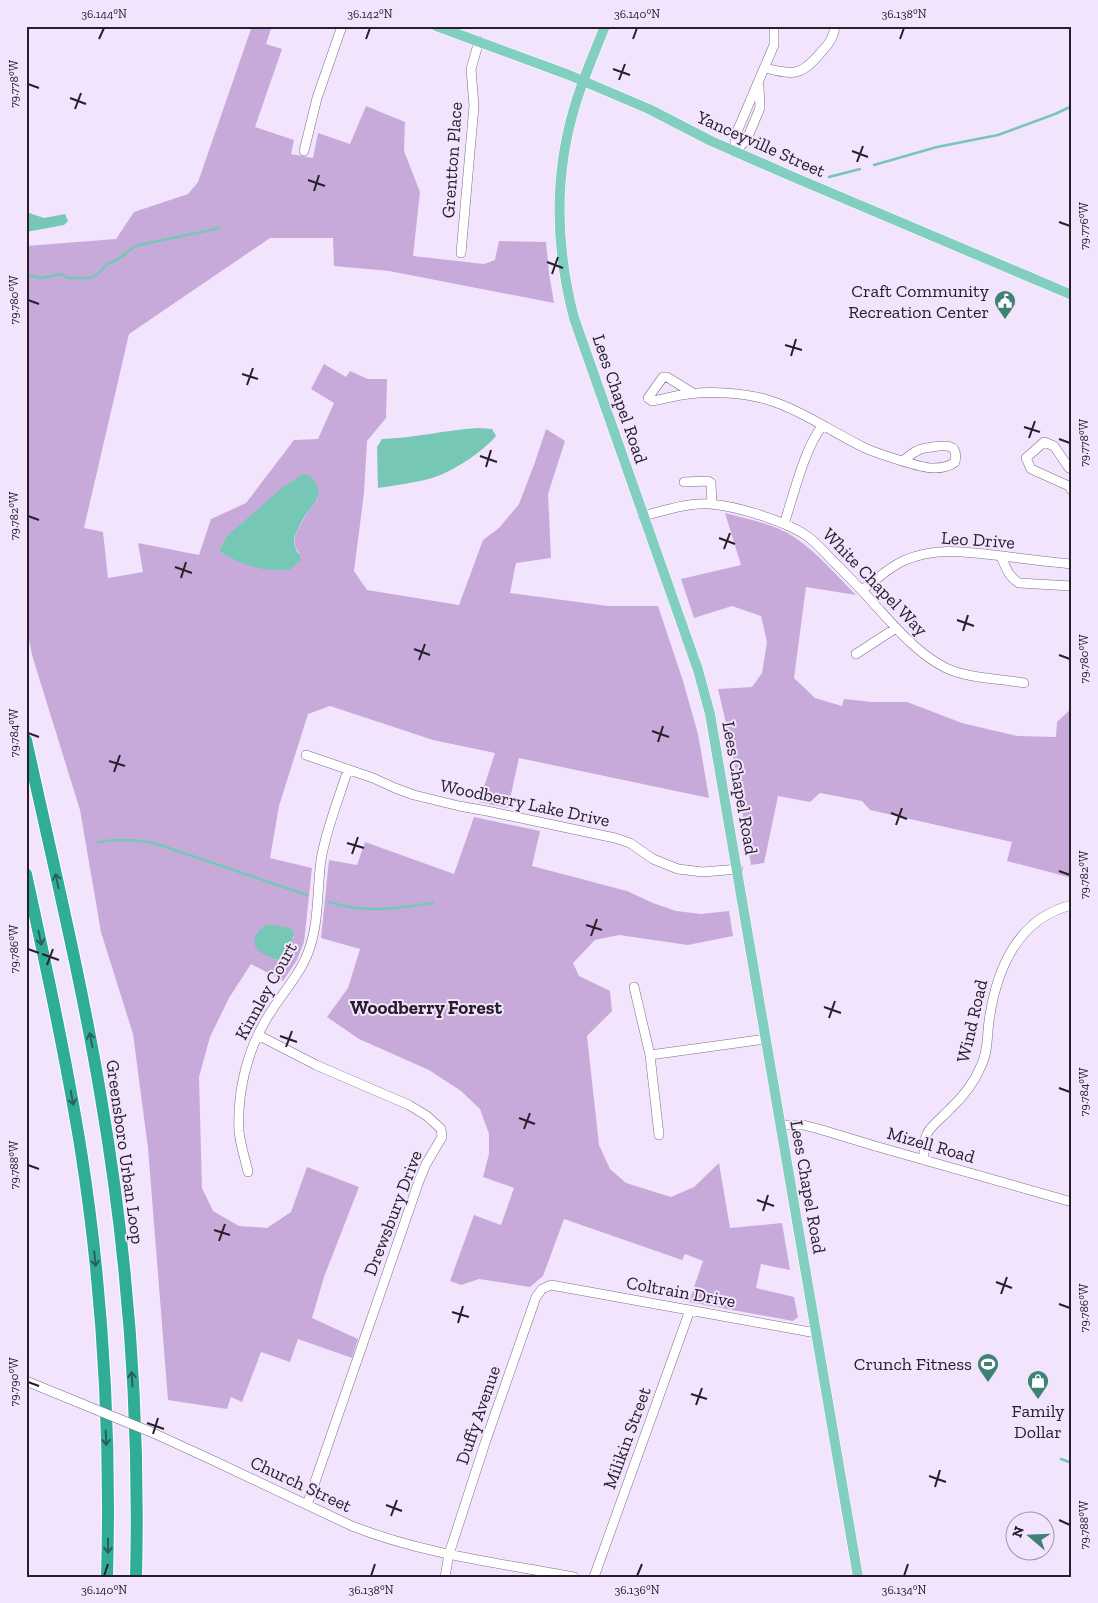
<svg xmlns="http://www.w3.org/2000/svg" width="1098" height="1603" viewBox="0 0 1098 1603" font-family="'Zilla Slab',serif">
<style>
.green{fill:#c8aada;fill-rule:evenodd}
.water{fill:#76c7b6}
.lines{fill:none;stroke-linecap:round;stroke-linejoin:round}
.stream{stroke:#76c7b6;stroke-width:2.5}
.minor-casing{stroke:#7e6d88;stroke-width:10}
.major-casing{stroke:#fff;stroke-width:11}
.highway-casing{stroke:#fff;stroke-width:14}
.minor{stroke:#fff;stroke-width:9}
.major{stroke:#82cec1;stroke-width:10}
.highway{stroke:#2fad97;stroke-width:12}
.minor-bridge-casing{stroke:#7e6d88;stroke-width:10;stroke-linecap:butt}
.minor-bridge{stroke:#fff;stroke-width:9}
.oneway{stroke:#2b5f5c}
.ticks{fill:none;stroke:#27202b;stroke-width:2}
.labels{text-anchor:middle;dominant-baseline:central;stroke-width:4;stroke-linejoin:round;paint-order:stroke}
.street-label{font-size:18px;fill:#27202b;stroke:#f3e4fd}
.poi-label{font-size:18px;fill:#27202b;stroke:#f3e4fd;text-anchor:end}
.neighbourhood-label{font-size:19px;font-weight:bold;fill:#27202b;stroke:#f3e4fd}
.neatline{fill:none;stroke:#27202b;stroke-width:2}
.ticks-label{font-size:12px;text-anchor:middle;fill:#27202b}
</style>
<rect width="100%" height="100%" fill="#f3e4fd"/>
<!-- green -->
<path class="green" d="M252,26H272L266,44L282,49L255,127L294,140L291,154L313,158L318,133L350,144L366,106L405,122L404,151L420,192L413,256L484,264L495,260L499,241L546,242L549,273L554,303L389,271L334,266L333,238H270L129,334L84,528L103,532L108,578L143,572L138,543L199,555L211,519L246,503L294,440L318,439L334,403L311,389L324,364L346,377L350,371L368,379H387L386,418L367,441L364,493L354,571L367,590L459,605L483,540L499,528L519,504L535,462L546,429L565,441L548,494L551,558L516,563L510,593L608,606H658L683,681L698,734L709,798L519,758L508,808L479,802L495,753L433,740L330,706L308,714L279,806L270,858L312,868L304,942L297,960L283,981L251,964L229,998L210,1037L199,1077L202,1188L213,1211L239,1226L267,1228L291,1212L307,1167L359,1187L324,1277L312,1318L358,1339L352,1358L298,1339L290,1362L261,1352L242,1402L231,1397L227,1409L168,1400L148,1148L133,1034L101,932L80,810L32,655L26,624V246L116,239L134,212L188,194L198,182ZM318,498C311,507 291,535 295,545C295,546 298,552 299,552L289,570C265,569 240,565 219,551L226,537ZM258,932L294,937L285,956L278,960L269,957L255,941Z
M725,513C748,519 774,524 794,537C816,551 838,577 856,595L806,587L794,678L815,698L842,706L844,699L872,702H907L962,723L1017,736L1056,737L1057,722L1072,708V878L1007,861L1012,842L870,810L862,801L820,793L810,802L778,796L764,863L751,865L731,744L718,689L752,687L762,673L767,642L761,616L732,606L694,618L681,579L741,565Z
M474,817L540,831L532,866L627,891L653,903L676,911L701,914L729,911L733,936L688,945L619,935L595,940L573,963L579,976L610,991L612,1011L587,1036L599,1145L610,1169L626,1183L671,1197L694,1187L719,1163L730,1228L782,1223L790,1270L761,1264L756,1288L794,1297L798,1317L793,1321L689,1302L703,1261L685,1254L682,1260L564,1219L543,1276L530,1287L479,1279L461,1285L450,1281L474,1215L501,1225L514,1188L483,1177L489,1154V1134L480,1109L461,1091L429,1070L359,1039L327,1017L348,988L360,949L321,938L329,860L357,865L365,842L454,874Z"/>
<!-- water -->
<path class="water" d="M26,212L44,218L65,214L68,221L64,225L26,232Z
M478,428L492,429L496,436C481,453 454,471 432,478C415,483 396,485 378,488L377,447L382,439C415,438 446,430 478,428Z
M306,474C314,477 320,487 318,496C316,503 309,510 305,516C301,522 295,534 294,541C294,547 299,554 301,560L289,570C282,570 275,570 269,570C253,568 232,560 219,551L226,537L283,487L302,475Z
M268,924L290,928L293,930C295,940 288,955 279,960C272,959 259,953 255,946C251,938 261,927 268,924Z"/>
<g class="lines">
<!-- stream -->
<path class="stream" d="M874,165L937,147L998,135L1055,114L1072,106
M829,177L860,169
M26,275L41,278L62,274L67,278H90L99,273L107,264L117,260L135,246L220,228
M98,842C117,839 135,839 154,843L307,895
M329,902C367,914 395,908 433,903
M1061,1459L1072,1463"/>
<!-- minor casing -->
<g class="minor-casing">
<path id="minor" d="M765,68C796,76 802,75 823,50C830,43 834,36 835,26
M304,151L317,98L342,26
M735,152L736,134L774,45V26
M735,152L747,139L760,108L759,86
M461,253L474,106L471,69L479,41
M693,393L667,377H663L648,398L652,401C664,399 677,395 689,394C713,391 742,393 765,399C800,409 832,432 865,448C876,453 923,469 934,468C941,468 950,466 955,462C959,443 945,445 932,447C927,448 921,448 917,451C912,453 908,457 904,460
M1072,469L1069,468L1054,446L1044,442L1026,458L1031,469L1069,486L1072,491
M684,482L708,481L711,483L712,504
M643,516C663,511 690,502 710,504C736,506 786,521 807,536C817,543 825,553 834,562C848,576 863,591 876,606C897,629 918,654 946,668C966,678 1002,679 1024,683
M784,524C794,494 804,450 822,426
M1001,556C1006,568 1008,576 1019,583L1072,586
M862,590C876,580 888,568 903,561C935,546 969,552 1002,556C1025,559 1049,562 1072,564
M856,654L896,628
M306,755L373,778L395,788L414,795L459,806L487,811L615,838L630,843L653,859L678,869L703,872L738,869
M634,987L650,1055L659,1135
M258,1035L316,1065L409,1105L427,1116L441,1129L442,1137L426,1164L419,1181L307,1505
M650,1055L766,1039
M781,1125H803L819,1129L875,1146L1072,1202
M924,1160C924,1152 923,1142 927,1134C930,1126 944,1116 950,1109C963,1097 974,1083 981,1066C988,1053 987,1036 989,1021C996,971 1017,918 1072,905
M248,1172C245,1158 240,1144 239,1131C237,1092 247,1051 267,1018C280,995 300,976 309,950C319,923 317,889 321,860C326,829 339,799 348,769
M26,1381L92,1408
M151,1432L210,1459L352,1526C423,1554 499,1563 574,1577
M445,1577L449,1554L486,1440L536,1297L542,1289L551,1285L816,1333
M594,1577L690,1310"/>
</g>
<!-- major casing -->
<g class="major-casing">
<path id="major" d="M436,26L569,75L649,109L711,141L791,176L1072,295
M605,26C594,54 582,81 574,109C554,177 556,249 574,318L698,670L710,714L858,1577"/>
</g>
<!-- highway casing -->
<g class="highway-casing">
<path id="highway" d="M26,740C52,859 81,978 101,1098C128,1256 140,1417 136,1577
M26,874C46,966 66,1058 81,1151C103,1292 111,1435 107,1577"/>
</g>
<!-- minor -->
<use href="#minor" class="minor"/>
<!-- major -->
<use href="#major" class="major"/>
<!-- highway -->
<use href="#highway" class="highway"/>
<!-- minor-bridge casing -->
<g class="minor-bridge-casing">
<path id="minor-bridge" d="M92,1408L151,1432"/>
</g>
<!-- minor-bridge -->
<use href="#minor-bridge" class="minor-bridge"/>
</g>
<!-- one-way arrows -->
<defs><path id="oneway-shaft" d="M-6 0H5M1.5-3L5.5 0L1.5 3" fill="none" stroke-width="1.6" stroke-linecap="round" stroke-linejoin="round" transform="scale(1.25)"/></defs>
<g class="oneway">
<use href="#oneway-shaft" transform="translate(57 881) rotate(-102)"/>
<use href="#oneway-shaft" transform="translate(40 938) rotate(78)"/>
<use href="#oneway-shaft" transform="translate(91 1040) rotate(-101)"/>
<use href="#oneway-shaft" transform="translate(72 1098) rotate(80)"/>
<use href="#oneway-shaft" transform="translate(95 1259) rotate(84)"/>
<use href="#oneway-shaft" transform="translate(132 1379) rotate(-93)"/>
<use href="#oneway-shaft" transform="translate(106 1438) rotate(88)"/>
<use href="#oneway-shaft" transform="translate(108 1546) rotate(90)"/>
</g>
<!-- ticks -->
<path class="ticks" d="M99,39L104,28M366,39L370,28M633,39L637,28M900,39L904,28M613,69L630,75M619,80L625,64M28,84L39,88M70,98L86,104M75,109L81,93M852,151L868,157M857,162L863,146M308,180L325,186M314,191L319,175M1059,222L1070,226M547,262L563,268M552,274L558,257M28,300L39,304M785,345L802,350M791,356L796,339M242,374L258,379M247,385L253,368M1024,427L1040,432M1029,438L1035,421M1059,439L1070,443M480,456L497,462M486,467L491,450M28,516L39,520M719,538L735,544M724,549L730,533M175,567L192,573M181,578L186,562M957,620L974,626M963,631L968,615M414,649L430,655M1059,655L1070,659M419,660L425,644M652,731L669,737M28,733L39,737M658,742L663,726M109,761L125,766M114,772L120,755M891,813L907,819M896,825L902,808M347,843L364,848M352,854L358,837M1059,871L1070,875M586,925L602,930M591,936L597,919M28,949L39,953M42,954L59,960M47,965L53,949M824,1007L841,1013M829,1018L835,1001M280,1036L297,1042M286,1047L292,1031M1059,1088L1070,1092M519,1118L535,1124M524,1129L530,1113M28,1165L39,1169M757,1200L774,1206M763,1211L768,1195M214,1230L230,1235M219,1241L225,1224M996,1282L1012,1288M1001,1294L1007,1277M1059,1304L1070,1308M452,1312L469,1317M458,1323L463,1306M28,1382L39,1386M691,1394L707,1399M696,1405L702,1388M147,1423L164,1429M153,1434L158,1418M929,1476L946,1482M935,1487L940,1470M386,1505L402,1511M391,1516L397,1500M1059,1520L1070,1525M104,1576L108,1564M371,1576L375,1564M637,1576L642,1564M904,1576L908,1564"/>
<!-- icons -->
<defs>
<g id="civic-pin" transform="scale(1.125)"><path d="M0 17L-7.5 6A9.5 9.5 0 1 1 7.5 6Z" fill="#3f8275" stroke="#f3e4fd"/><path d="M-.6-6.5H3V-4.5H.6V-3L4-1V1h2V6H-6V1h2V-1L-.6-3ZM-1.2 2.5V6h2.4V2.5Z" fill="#fff"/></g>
<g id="stadium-pin" transform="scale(1.125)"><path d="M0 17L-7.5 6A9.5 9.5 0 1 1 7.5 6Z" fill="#3f8275" stroke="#f3e4fd"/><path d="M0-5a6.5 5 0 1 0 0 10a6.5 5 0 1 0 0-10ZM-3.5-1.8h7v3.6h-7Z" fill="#fff"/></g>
<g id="shop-pin" transform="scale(1.125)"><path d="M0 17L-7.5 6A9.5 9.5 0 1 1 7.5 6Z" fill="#3f8275" stroke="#f3e4fd"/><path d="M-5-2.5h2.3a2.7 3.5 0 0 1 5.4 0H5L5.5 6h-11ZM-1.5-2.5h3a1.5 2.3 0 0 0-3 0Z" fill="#fff"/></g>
</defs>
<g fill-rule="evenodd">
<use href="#civic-pin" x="1005" y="301"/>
<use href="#stadium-pin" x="988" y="1364"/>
<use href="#shop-pin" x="1038" y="1381"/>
</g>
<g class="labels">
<!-- street labels -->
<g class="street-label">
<text transform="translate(761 144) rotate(24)">Yanceyville Street</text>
<text transform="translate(452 160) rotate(-86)">Grentton Place</text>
<text transform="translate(620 399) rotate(71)">Lees Chapel Road</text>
<text transform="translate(978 540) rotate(4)">Leo Drive</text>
<text transform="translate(875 582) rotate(46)">White Chapel Way</text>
<text transform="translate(740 788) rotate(80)">Lees Chapel Road</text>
<text transform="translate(525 803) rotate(12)">Woodberry Lake Drive</text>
<text transform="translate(266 991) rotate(-61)">Kinnley Court</text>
<text transform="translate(972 1021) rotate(-77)">Wind Road</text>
<text transform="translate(931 1145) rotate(16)">Mizell Road</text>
<text transform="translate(125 1152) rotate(82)">Greensboro Urban Loop</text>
<text transform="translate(808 1187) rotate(80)">Lees Chapel Road</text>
<text transform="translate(393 1213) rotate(-69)">Drewsbury Drive</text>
<text transform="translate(681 1292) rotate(10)">Coltrain Drive</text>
<text transform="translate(478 1415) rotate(-71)">Duffy Avenue</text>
<text transform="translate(627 1438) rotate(-70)">Milikin Street</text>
<text transform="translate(301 1484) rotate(25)">Church Street</text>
</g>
<!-- poi labels -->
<g class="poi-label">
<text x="989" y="291">Craft Community<tspan x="989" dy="21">Recreation Center</tspan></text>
<text x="972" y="1364">Crunch Fitness</text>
<text x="1038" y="1411" text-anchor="middle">Family<tspan x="1038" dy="21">Dollar</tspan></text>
</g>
<!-- neighbourhood labels -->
<g class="neighbourhood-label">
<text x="426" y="1007">Woodberry Forest</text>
</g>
</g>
<!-- border -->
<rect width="1098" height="1603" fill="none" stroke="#f3e4fd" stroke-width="55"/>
<!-- north arrow -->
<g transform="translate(1030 1536) rotate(289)"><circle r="24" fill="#f3e4fd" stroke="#a196a9"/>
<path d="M0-4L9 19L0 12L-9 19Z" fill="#3f8275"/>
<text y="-8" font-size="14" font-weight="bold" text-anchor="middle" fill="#27202b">N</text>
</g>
<rect x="28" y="28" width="1042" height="1548" class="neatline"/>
<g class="ticks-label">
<text x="104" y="18">36.144°N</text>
<text x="370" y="18">36.142°N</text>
<text x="637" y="18">36.140°N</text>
<text x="904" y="18">36.138°N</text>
<text transform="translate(14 84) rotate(-90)" y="4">79.778°W</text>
<text transform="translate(1084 226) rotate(-90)" y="4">79.776°W</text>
<text transform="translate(14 300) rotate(-90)" y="4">79.780°W</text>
<text transform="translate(1084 443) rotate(-90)" y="4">79.778°W</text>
<text transform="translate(14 516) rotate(-90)" y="4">79.782°W</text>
<text transform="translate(1084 659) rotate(-90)" y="4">79.780°W</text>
<text transform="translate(14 733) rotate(-90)" y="4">79.784°W</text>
<text transform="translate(1084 875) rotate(-90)" y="4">79.782°W</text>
<text transform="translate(14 949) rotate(-90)" y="4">79.786°W</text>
<text transform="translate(1084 1092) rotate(-90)" y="4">79.784°W</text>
<text transform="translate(14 1165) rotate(-90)" y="4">79.788°W</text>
<text transform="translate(1084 1308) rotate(-90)" y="4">79.786°W</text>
<text transform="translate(14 1382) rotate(-90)" y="4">79.790°W</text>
<text transform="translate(1084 1525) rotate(-90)" y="4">79.788°W</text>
<text x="104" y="1594">36.140°N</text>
<text x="371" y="1594">36.138°N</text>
<text x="637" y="1594">36.136°N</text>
<text x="904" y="1594">36.134°N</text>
</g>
</svg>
